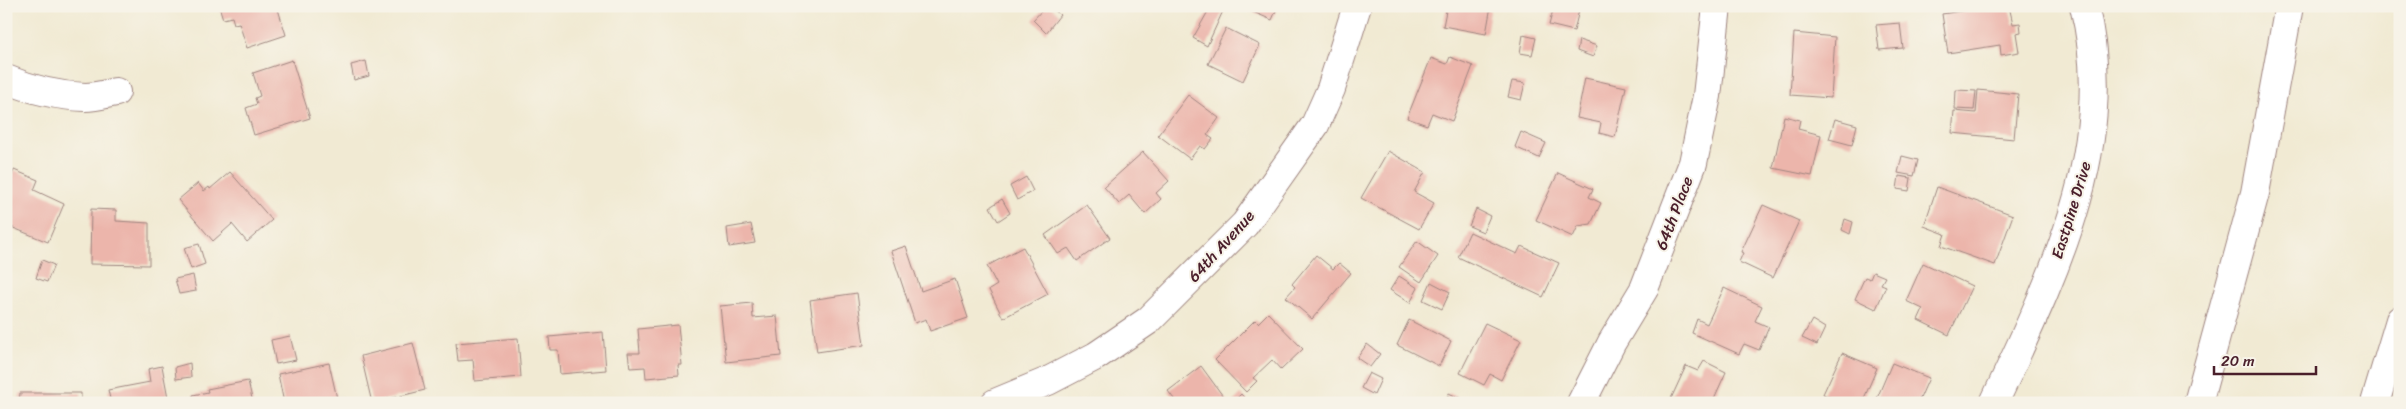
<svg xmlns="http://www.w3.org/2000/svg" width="2406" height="409" viewBox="0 0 2406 409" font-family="Sriracha,sans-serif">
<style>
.building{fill:#ecb5ab}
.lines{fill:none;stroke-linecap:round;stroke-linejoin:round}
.minor-casing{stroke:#9e847f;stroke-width:30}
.motorway-casing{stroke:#9e847f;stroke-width:30}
.minor{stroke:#fff;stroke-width:28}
.motorway{stroke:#fff;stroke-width:28}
.labels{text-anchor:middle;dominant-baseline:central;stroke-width:4;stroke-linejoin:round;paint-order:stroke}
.street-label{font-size:16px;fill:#4a1f2b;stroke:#f7f3e8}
</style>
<rect width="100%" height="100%" fill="#f7f3e8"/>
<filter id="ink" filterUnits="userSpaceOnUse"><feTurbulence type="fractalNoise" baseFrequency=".02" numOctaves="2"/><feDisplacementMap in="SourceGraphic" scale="10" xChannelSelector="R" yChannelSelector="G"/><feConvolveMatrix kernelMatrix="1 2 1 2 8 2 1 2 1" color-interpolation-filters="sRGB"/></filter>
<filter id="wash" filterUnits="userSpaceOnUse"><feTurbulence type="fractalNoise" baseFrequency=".0096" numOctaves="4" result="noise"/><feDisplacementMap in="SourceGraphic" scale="20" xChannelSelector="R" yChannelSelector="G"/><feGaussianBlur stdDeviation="1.12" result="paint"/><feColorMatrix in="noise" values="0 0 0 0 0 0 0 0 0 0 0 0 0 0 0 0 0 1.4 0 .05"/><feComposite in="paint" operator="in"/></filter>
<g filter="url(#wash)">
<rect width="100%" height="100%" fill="#f1ead3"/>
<g id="blocks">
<!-- building -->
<path class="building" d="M219,6H277L286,35L247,48L239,23L234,24L232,17L223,19Z
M1046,6H1050L1060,15L1046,33L1033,20Z
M1211,6L1223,11L1207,46L1193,38Z
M1239,6H1278L1272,20Z
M1447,6H1491L1486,34L1443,26Z
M1554,6H1580L1574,31L1549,25Z
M1992,6H2009L2013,24L2020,23L2021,32L2016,33L2019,52L2001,55L2000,45L1948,53L1942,14Z
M1900,23L1903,48L1879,50L1876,25Z
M1226,28L1260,45L1243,81L1208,64Z
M1794,33L1835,37L1831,98L1790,95Z
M1523,35L1536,38L1532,55L1520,53Z
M1579,40L1597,46L1593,57L1577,51Z
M1450,57L1473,66L1452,121L1432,113L1427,125L1407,118L1431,58L1447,64Z
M292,60L310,118L254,135L246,108L257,104L255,98L260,96L253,73Z
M366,61L369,76L354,80L351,65Z
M1585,78L1626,87L1615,137L1599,133L1601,123L1577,118Z
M1512,81L1525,83L1521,100L1508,97Z
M1956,90L1976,91L1974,110L1955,109Z
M1978,90L2018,94L2014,139L1952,133L1954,111L1976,113Z
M1188,95L1219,118L1207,135L1213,139L1205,149L1200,146L1190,159L1158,135Z
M1784,116L1800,120L1798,129L1821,135L1812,176L1773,168Z
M1835,119L1857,125L1852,145L1829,139Z
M1521,132L1546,143L1539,158L1515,147Z
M1388,151L1425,172L1414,192L1434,203L1419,229L1361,198Z
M1143,152L1169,181L1156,193L1161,199L1145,214L1129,195L1119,204L1104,187Z
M1902,156L1918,160L1914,176L1898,173Z
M14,170L38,180L34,190L64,204L48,242L6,225V189Z
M230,172L272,220L247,242L232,224L213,241L178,200L198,183L204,191L209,187L210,189Z
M1558,173L1593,189L1589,197L1601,203L1591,224L1578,226L1573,237L1536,220Z
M1899,176L1911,178L1909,191L1897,189Z
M1026,177L1033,191L1017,200L1010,186Z
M1937,187L2013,215L1995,265L1941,246L1945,234L1924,226Z
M1002,199L1010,213L998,221L990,207Z
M1087,205L1110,238L1077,261L1068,248L1058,254L1045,235Z
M1763,205L1799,221L1773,278L1739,262L1743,253L1741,252Z
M91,209L116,210V221L149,223V265L90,264Z
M1476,209L1490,216L1483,232L1469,226Z
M1845,219L1853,222L1850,234L1842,230Z
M751,224L755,243L729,247L727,228Z
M1470,232L1517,254L1521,246L1559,263L1543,297L1458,257Z
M1417,241L1438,256L1421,282L1399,267Z
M199,244L205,264L191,269L184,248Z
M906,246L921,291L955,279L968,318L930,331L926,319L915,323L891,251Z
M1023,247L1048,294L1003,318L989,290L997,285L987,266Z
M1316,255L1333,269L1339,263L1351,273L1312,319L1286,297L1295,287L1292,284Z
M42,260L54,265L47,282L36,278Z
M1923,263L1972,286L1949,335L1918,320L1923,309L1906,301Z
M1873,272L1885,277L1881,284L1886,286L1876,309L1855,299L1865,277L1870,279Z
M193,275L196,291L179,294L175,279Z
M1399,276L1418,288L1410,303L1390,290Z
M1431,282L1450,292L1442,309L1423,300Z
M1724,288L1762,306L1755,321L1769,327L1759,350L1744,344L1739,354L1692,333L1697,319L1707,324Z
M857,293L864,345L817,352L810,300Z
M752,303L753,318L777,316L781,356L726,362L720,306Z
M1268,313L1303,349L1281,370L1272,360L1253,378L1257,381L1246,392L1215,360L1255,320L1258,323Z
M1409,320L1451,341L1439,366L1397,345Z
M1812,320L1825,328L1817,345L1802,338Z
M1485,323L1521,340L1501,380L1490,374L1484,385L1460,373Z
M678,325L682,365H678L679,375L646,378L645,367L630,368L628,353H640L638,329Z
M603,332L606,370L560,374L558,350H550L549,337Z
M290,336L296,360L276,364L271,340Z
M518,338L521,377L475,381L473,360L458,361L456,343Z
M413,343L425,390L372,403L361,356Z
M1367,344L1380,354L1370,367L1357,358Z
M1842,353L1877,368L1862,403H1842L1823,394Z
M1704,361L1726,372L1712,403H1669L1686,366L1698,371Z
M190,363L191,377L176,379L175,367Z
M329,363L338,403H284L278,374Z
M1892,363L1929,378L1918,403H1875Z
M162,366L169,403H111L108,390L150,382L148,369Z
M1201,366L1228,403H1177L1168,391Z
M1369,373L1381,379L1374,395L1361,388Z
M248,381L253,403H194L193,395L208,392L207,389Z
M20,393H81V403H19Z
M1449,393L1469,403H1445Z
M1241,394L1249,403H1232Z"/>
</g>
</g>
<g filter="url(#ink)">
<use href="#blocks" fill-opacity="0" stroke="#9e847f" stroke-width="1"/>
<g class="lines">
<!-- minor casing -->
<g class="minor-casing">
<path id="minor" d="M6,79C30,89 59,96 85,97C95,97 106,94 116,92
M995,403L1048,381L1096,356L1149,320L1245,224L1315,125L1331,89L1357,6
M1581,403L1612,342L1644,289L1693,163L1707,96L1717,6
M1994,403C2051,280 2120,145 2084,6"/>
</g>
<!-- motorway casing -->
<g class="motorway-casing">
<path id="motorway" d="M2198,403L2255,193L2289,6
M2375,403L2400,320"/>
</g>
<!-- minor -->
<use href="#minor" class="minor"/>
<!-- motorway -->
<use href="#motorway" class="motorway"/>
</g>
</g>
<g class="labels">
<!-- street labels -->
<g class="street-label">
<text transform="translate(2071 210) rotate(-73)">Eastpine Drive</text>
<text transform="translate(1674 213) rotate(-69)">64th Place</text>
<text transform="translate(1221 246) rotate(-48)">64th Avenue</text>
</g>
</g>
<!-- margin -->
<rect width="2406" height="409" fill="none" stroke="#f7f3e8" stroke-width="25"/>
<!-- scale -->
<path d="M2214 366v8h102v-8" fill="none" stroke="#4a1f2b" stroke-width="2.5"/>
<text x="2221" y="366" font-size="15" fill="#4a1f2b" stroke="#f7f3e8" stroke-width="4" paint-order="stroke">20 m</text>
</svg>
